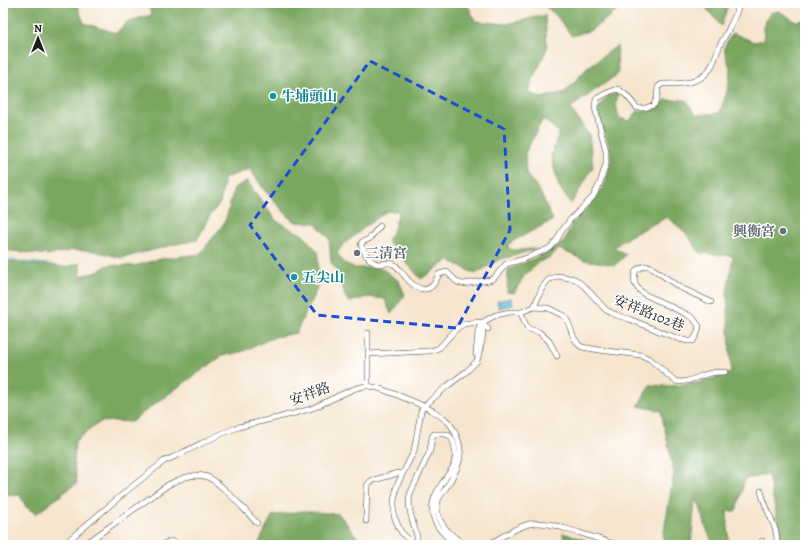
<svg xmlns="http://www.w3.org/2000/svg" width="808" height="548" viewBox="0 0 808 548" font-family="Alegreya,'Noto Serif TC',serif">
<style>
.forest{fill:#7aa760;stroke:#4b623e}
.water{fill:#5db6da;stroke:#3c697b}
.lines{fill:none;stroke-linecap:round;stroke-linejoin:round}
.stream{stroke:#5db6da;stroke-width:1}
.minor-casing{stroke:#3d3a37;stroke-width:6}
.minor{stroke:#fff;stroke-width:5}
.marked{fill:none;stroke:#1d4ed8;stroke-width:3;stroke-dasharray:8 5;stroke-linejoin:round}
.culture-dot{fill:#0f9aa8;stroke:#fff;stroke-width:1.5}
.worship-dot{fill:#6b7280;stroke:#fff;stroke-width:1.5}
.labels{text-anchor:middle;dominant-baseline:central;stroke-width:3;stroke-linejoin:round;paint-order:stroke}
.culture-label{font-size:14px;font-weight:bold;fill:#0d838f;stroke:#fff;text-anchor:start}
.worship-label{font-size:14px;font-weight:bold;fill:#5b616d;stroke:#fff;text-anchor:end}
.street-label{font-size:14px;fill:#1c1c1c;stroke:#fff}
</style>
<rect width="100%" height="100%" fill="#fff"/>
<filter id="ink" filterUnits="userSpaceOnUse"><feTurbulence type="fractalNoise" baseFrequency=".025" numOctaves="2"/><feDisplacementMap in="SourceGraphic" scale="8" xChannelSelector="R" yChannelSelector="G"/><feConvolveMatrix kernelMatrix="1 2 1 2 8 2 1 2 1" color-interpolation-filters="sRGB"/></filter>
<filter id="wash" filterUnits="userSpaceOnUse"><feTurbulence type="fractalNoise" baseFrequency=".012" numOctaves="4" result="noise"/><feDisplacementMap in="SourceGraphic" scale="16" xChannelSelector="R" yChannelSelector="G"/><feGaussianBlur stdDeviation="0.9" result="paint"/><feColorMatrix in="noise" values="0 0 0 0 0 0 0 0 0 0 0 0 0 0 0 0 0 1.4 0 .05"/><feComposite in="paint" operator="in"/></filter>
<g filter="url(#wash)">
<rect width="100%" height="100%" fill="#f6e5ce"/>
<!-- forest -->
<path class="forest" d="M3,3H79L78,8L84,23L116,33L128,21L152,15L147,3H185L209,7L223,3H467L475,21L506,24L545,15L547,48L528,92L541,98L565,92L587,68L617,46L618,74L570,108L589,135L593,167L571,204L559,187L551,156L559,132L543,119L525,153L526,174L539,190L553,220L515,240L507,245L511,250L536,249L513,256L500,259L475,274L449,260L421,279L387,241L394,229L399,211H387L365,227L344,244L337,253L344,263L355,268H381L399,281L405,295L391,314L385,299L368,297L349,302L345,296L338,273L331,262L329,238L315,223L296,222L288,216L265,191L250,169L225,178L220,203L211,214L197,240L176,244L122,258L94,251L74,250L49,255L3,250Z
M541,3H628L591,30L572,36L555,14Z
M702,3H729L721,26Z
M779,11L795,21L805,20V545H781L778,522L768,475L745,479L736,511H727L729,545H713L706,527L699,504L695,499L691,545H664L663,537L674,473L661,411L638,406L650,385L671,386L699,383L731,373L727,292L733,256L700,253L685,232L667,217L630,236L614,247L626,255L615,265L584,260L559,249L550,257L539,262L524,276L514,293L507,292L508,270L535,258L564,242L572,223L589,206L606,182L611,160L609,145L597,113L600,105L608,96L618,93L616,104L619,118L629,121L638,111L658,107L666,100H686L696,115L719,113C725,99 730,85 730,70C730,63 723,54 725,46C726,42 731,36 733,33L754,42L764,40L763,27L770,13Z
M247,181L276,221L303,235L318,252V286L296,333L275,337L241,352L222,356L160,400L131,422L115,421L100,422L75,441L74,464L77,483L36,514L26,507L20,495L3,496V262L7,261L66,267L80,263V276L97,272L108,265L134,266L160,259L200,254L223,225L227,216L234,188Z
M302,511L339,514L363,545H258L272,516Z
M563,533L600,545H564Z"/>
<!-- water -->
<path class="water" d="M511,298L513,305L499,308L497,301Z"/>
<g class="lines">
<!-- stream -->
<path class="stream" d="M3,258L25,262L53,264"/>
</g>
</g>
<g filter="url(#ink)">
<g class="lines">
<!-- minor casing -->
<g class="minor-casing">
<path id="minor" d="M380,226L369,239L362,242L361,245C364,252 370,264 380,264C385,264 389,261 395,265C398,267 400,271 403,274C410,283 423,296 433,285C436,282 437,277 439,274L447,272L457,282L463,284L490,280L494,278L506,264L524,259L550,248L557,240L561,232L570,220L593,197L600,183L606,164V151L595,108L596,99L609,92L618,89L626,95L637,108H645L654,105L657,98L658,87L662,84C682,84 704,85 713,63C716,56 718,49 721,43C724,37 728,32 730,26C734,19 737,11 740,3
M534,307L548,308L564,316L568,322L574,338L579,345L582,347L599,350L641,355L650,359L675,381C686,385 701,374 712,373C716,372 721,372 725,372
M521,312L524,321L527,327L529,329L539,332L549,341L557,356
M481,323L488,329
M368,333V386
M368,354L430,351L439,348L457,328L464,324L477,322L481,323L496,315L510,312H521L534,307L542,288L548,280L558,276L575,279L585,287L606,310L616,315L629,319L679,339L688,341H693L697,334L699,326L693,318L688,315L644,294C635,287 632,282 636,270L644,266H649L679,287L711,302
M476,354L478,332L481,323
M761,491C764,505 772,518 776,532C777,536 777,541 777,545
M366,521L367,486L369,483L371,481L398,473L402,474
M762,541L763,545
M63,545L129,489L163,462C170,458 177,456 184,452C203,443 220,433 239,427C264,420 289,416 313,408C319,405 326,402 332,399C343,394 354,387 366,386C377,385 422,405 433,411C438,414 442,417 446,420C450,423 454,430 456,435C466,456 457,470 446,488C443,492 439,497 438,501C433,521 452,538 468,545
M84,545L168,485C179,479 192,473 204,476C218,478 246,512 257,523
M163,545C168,541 173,540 178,545
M414,545L402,533L399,528L394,516V501L397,485L414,451L421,411L423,407L446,387L467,371L477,361L482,341L483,333L481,323
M416,545L417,540V536C413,522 407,508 410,494L430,451L432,437L434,434H445L450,436C456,444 457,459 452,469C450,472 447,475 445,479C436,492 428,505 435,522C440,532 448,537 455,545
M487,545C501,538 514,528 529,524C546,520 564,529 580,533C592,537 604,540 616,545"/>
</g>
<!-- minor -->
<use href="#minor" class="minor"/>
</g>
</g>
<!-- marked area -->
<path class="marked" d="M370,61L504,129L510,230L457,328L317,315L250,225Z"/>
<!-- markers -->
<g class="culture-dot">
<circle cx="273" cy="96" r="4"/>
<circle cx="294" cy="277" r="4"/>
</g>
<g class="worship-dot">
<circle cx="783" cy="231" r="4"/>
<circle cx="357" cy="253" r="4"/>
</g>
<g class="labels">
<!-- culture labels -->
<g class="culture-label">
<text x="281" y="96">牛埔頭山</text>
<text x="302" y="277">五尖山</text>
</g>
<!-- worship labels -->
<g class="worship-label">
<text x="775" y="231">興衡宮</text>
<text x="365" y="253" text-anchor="start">三清宮</text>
</g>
<!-- street labels -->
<g class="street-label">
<text transform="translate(649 313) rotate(22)">安祥路102巷</text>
<text transform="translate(310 394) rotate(-20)">安祥路</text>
</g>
</g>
<!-- margin -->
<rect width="808" height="548" fill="none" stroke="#fff" stroke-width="16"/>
<!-- north arrow -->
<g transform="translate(38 38)" stroke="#ffffff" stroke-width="3" paint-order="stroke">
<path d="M0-3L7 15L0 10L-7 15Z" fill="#1c1c1c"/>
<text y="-6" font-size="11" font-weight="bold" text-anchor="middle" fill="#1c1c1c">N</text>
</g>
</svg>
